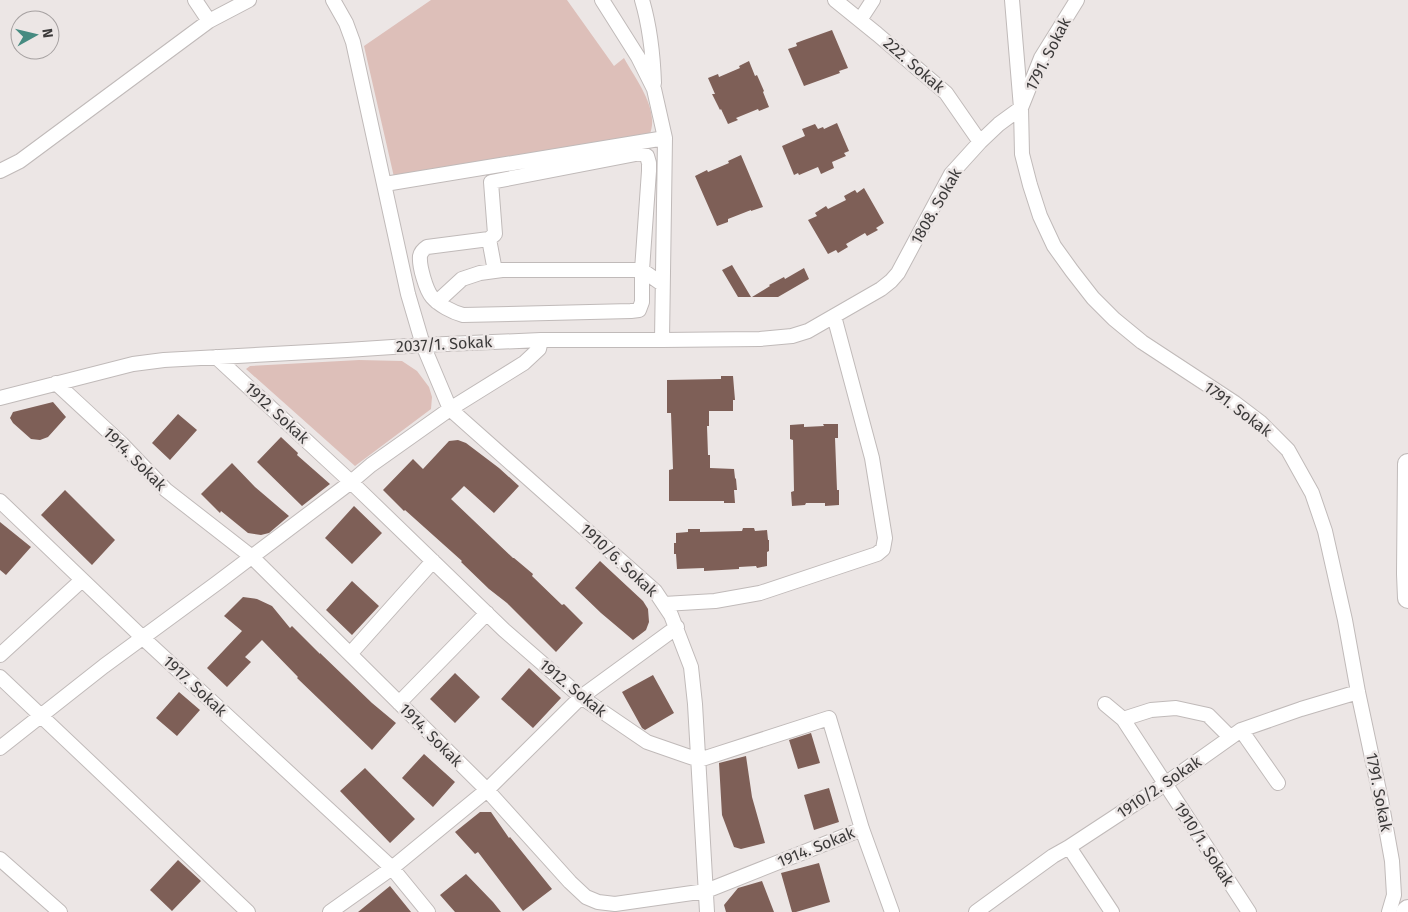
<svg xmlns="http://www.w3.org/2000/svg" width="1408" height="912" viewBox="0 0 1408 912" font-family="'Fira Sans',sans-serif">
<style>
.green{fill:#ddbfb9}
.building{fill:#7e5f57}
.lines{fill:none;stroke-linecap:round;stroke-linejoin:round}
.minor-casing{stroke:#c0bab9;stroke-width:16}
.highway-casing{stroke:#c0bab9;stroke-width:22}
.minor{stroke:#fff;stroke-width:14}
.highway{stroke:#fff;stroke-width:20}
.labels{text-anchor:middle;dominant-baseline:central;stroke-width:5;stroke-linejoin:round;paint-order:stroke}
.street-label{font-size:16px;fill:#3c3a3a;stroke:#ece6e5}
</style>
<rect width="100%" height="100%" fill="#ece6e5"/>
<!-- green -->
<path class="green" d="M431,0H567L614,66L624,58C636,80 661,111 649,136L394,177L364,46Z
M359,360L402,361L417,371L429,387L432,397L431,409L355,466L246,369L250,366Z"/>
<!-- building -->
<path class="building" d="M832,30L848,68L839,71L840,73L804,86L788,49L797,46L796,43L804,40Z
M749,61L755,76L757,75L764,91L763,92L769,107L759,111L758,109L736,118L738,120L728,124L721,109L720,110L712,94H715L708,78L718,74L719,77L740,68L739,66Z
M837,123L849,151L844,153L846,156L832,162L834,168L821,174L818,167L799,175L798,173L794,175L782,146L805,136L802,129L815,124L818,129L823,127L824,129Z
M741,155L763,207L751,211V210L728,219V222L717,226L695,176L707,170L708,172L729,163L728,161Z
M864,188L884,223L876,228L878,230L867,236L865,233L846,244L848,247L838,253L836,250L828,254L808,220L817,216L815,213L826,206L828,209L846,200L844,196L855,190L857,193Z
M732,265L751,297H738L722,270Z
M804,268L809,279L778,297H752L770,286L769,285L784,277L785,279Z
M721,376H733L735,400H733V411H709V426H707L708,455H710V468L734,469L735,478L736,479L737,490H734L735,503H724V501H669V470L673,469L671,413H667V380L721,379Z
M53,402L66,417L48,437L40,440L31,439L13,423L10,418L13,412Z
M178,414L197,430L170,460L152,443Z
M804,424V427L824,426L823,424H838V438H835L837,490H839V505L825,506V503H806L805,505L792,506L791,492L794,491L793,440L790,439V425Z
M281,437L298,453L297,455L330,484L302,506L257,462Z
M458,440L466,443L499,468L519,486L494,513L464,486L451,499L513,558H514L533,574L532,576L562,605L564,604L583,623L556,652L507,603L489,589L461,562L462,561L405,510L404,511L383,490L413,459L423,469L449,441Z
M232,463L255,487L289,516L269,533L261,535L248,533L221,511L220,513L201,494Z
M65,490L115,540L92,565L41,515Z
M354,506L382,533L352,564L325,538Z
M0,522L31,547L6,575L0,570Z
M743,528H754L755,531L767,530L768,540H769V551L767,552V566L757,568L756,566L739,567V569L704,571V568L677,569L676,554H674V543H676V533L688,532V529H700V532L742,531Z
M600,561L643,601L648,609L649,622L646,630L633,640L601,613L575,588Z
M352,581L379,606L352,635L326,610Z
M243,597L257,599L272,606L290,628L292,626L320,654V653L372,703L396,723L372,750L297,678L298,677L262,640L245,657L251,662L227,687L207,668L242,631L224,616Z
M529,668L561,698L533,728L501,699Z
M455,673L480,697L455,723L430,699Z
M653,675L674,713L645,730L642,728L622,692Z
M179,692L200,710L177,736L156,718Z
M811,733L820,763L798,769L789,740Z
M424,754L455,782L433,807L402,778Z
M746,756L752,797L765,843L741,849L734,847L722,815L719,763Z
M365,768L415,819L390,843L340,791Z
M829,788L839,822L814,830L804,795Z
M480,812H491L509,838L510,837L552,889L523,911L478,852L475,854L455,832Z
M178,860L201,881L172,911L150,890Z
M819,863L830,902L796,912H792L781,873Z
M466,874L493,902L501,912H455L440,895Z
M762,881L774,912H726L724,905L738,888Z
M390,886L411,912H358Z"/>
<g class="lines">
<!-- minor casing -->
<g class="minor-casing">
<path id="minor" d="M195,0L209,21
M602,0L638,57L654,89L665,138L662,340
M642,0C650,27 653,55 654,83
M835,0L877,34L946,93L980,142
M1077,0L1041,58L1021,108L1022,154L1030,185L1040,216L1054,246L1072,271L1093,298L1114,319L1142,342L1235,403L1260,422L1288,450L1312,493L1325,531L1345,620L1358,692L1381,800L1392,861L1394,895L1389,912
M860,20L873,0
M641,153L647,156L649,163V171L642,270V302L639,310L631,311L463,315C452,312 439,305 432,297C426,290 419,266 420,256C421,251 424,249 427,247L489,239L495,234L491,182Z
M0,171L20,161L209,21L249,0
M385,184L665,138
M489,239L495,271
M437,302L462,279L480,273L502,270H642L662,284
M541,340L539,349L524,363L450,409L655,591L671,615L691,667L695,704L707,912
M216,357L351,482L504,630L581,697L647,742L699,760L829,718L862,829L892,912
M56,383L122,444L166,490L252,557L487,790L570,882L586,897L598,902L615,904L706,891L862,829
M0,398L133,364L164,360L347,350L423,345L541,340H662L760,339L792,336L808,331L881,289L891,281L898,273L951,174L980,142L999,124L1021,108L1012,0
M0,501L143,638L392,868L428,912
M664,604L715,601L760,593L877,554L883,549L885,538L872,458L834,316
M350,654L433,561
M0,655L82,580
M0,677L248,912
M399,703L487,613
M1105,704L1123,719L1249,912
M1123,719L1151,710L1176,708L1208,715L1230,737
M1241,730L1278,783
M0,748L104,666L217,583L351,482L371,465L450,409L423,345L408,294L353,42L346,23L333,0
M1069,847L1112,912
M0,859L60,912
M330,912L392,868L487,790L581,697L677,627
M976,912L1053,856L1069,847L1165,784L1241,730L1301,709L1358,692"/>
</g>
<!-- highway casing -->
<g class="highway-casing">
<path id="highway" d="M1408,464L1407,574L1408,598
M1406,912L1408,910"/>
</g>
<!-- minor -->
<use href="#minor" class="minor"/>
<!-- highway -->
<use href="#highway" class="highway"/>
</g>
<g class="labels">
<!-- street labels -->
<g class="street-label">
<text transform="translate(1048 54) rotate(-63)">1791. Sokak</text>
<text transform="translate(914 65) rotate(41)">222. Sokak</text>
<text transform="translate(936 206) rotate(-60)">1808. Sokak</text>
<text transform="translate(444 344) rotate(-3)">2037/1. Sokak</text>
<text transform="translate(1238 409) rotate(37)">1791. Sokak</text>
<text transform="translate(277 413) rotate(43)">1912. Sokak</text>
<text transform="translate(135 459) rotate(45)">1914. Sokak</text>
<text transform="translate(619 560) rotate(43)">1910/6. Sokak</text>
<text transform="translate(195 686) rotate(43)">1917. Sokak</text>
<text transform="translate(573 688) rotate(39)">1912. Sokak</text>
<text transform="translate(431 735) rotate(45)">1914. Sokak</text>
<text transform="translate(1159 787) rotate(-34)">1910/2. Sokak</text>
<text transform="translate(1379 792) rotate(79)">1791. Sokak</text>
<text transform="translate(1204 844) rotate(57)">1910/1. Sokak</text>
<text transform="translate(816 847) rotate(-22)">1914. Sokak</text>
</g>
</g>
<!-- north arrow -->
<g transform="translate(35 35) rotate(82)"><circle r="24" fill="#ece6e5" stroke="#a6a1a1"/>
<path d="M0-4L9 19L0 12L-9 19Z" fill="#468b81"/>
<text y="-8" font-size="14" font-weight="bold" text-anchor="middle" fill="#3c3a3a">N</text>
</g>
</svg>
